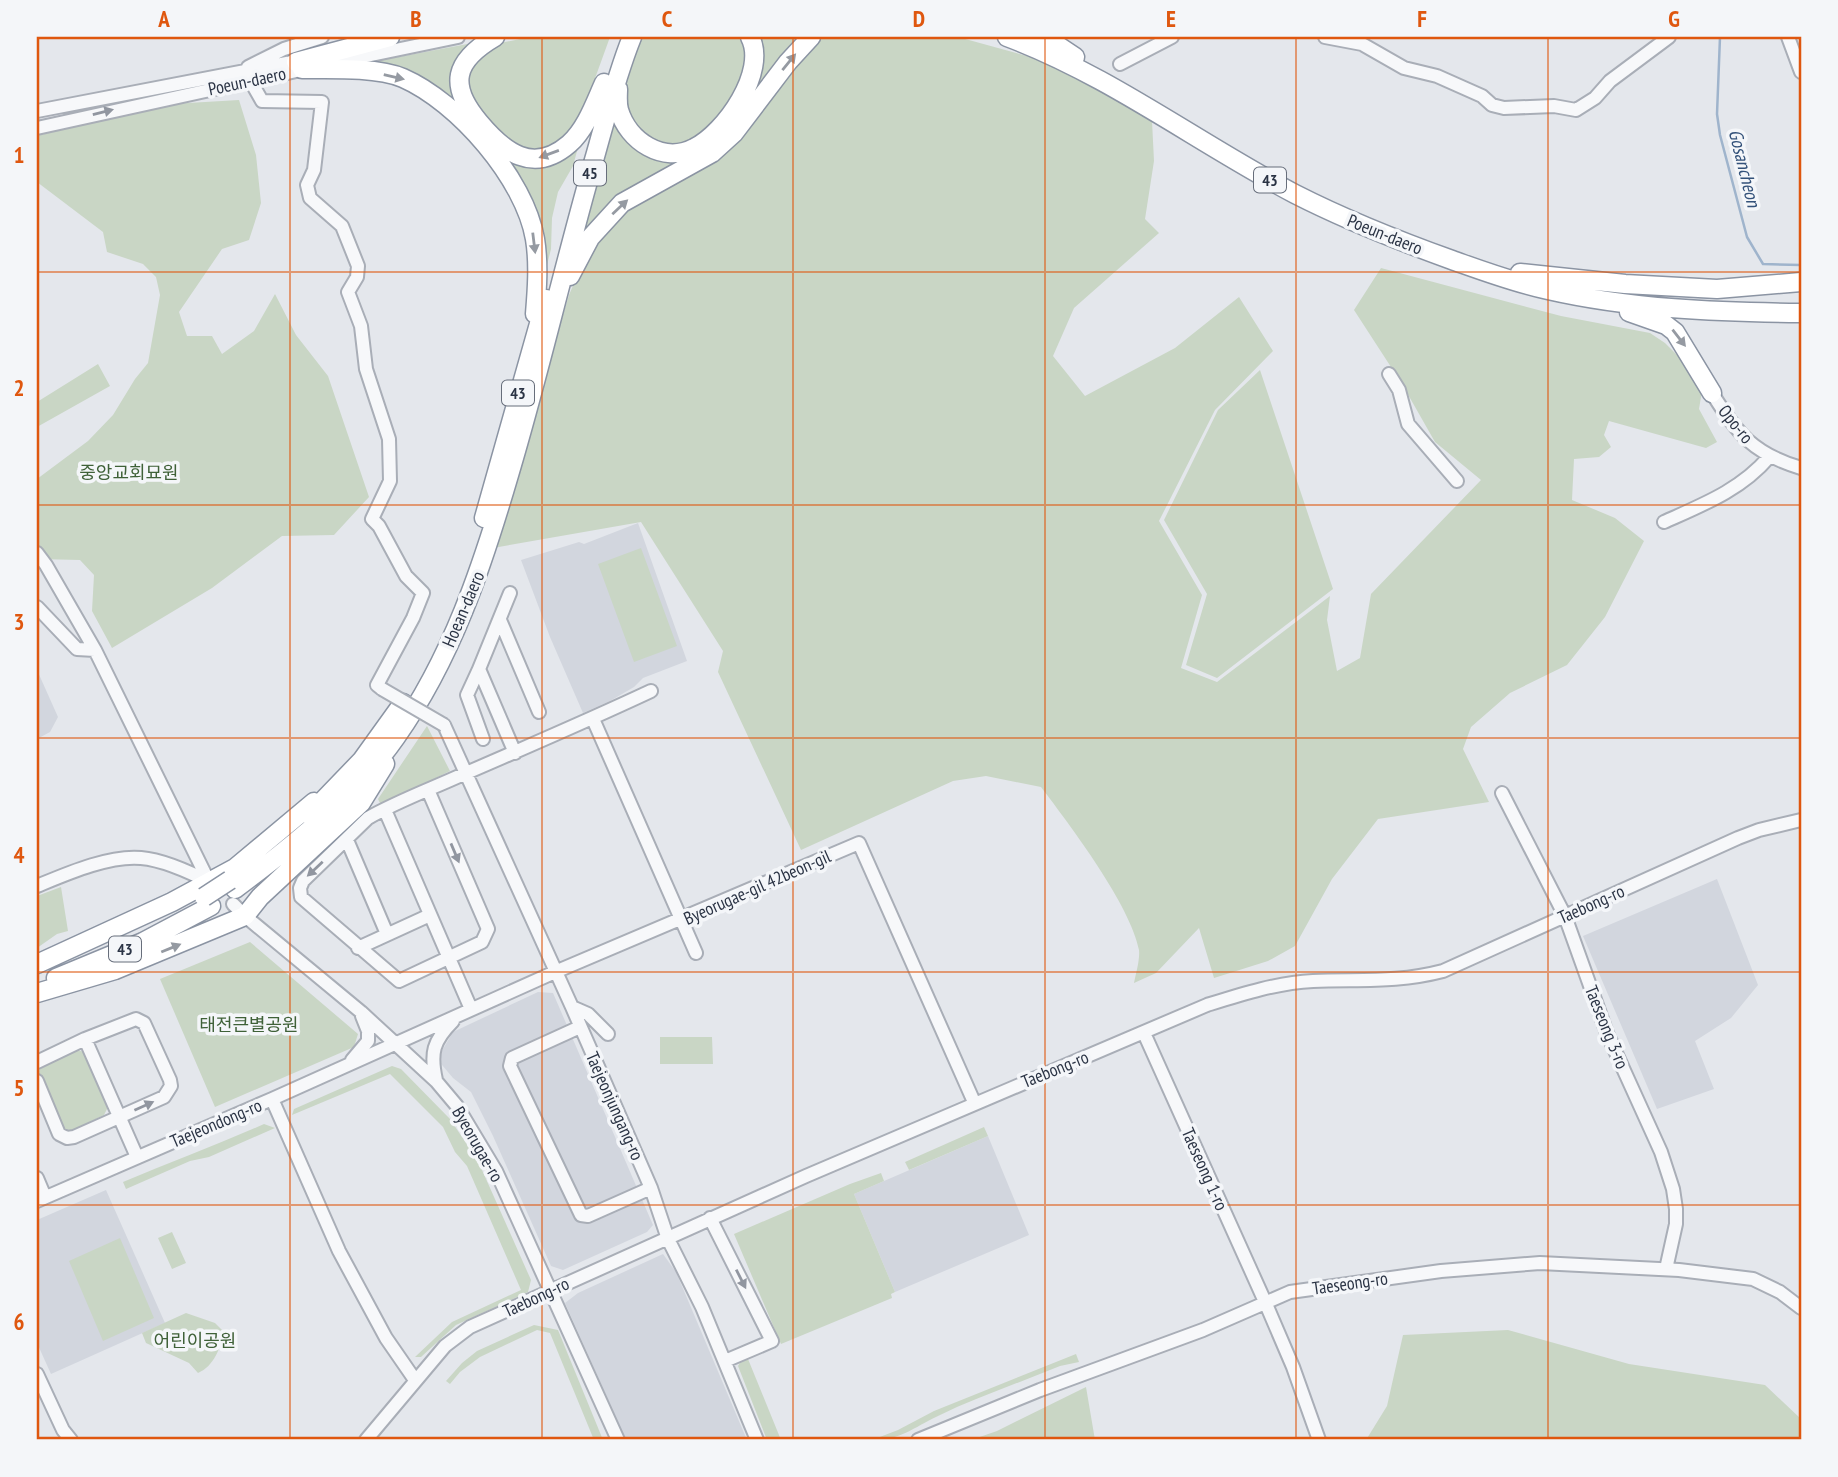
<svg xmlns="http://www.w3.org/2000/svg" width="1838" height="1477" viewBox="0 0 1838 1477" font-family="'PT Sans Narrow','Noto Sans KR',sans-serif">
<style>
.built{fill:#d2d6de}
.green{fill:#c9d6c5}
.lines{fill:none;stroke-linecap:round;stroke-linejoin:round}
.stream{stroke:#9fb4cc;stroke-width:2.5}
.minor-casing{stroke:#a9aeb7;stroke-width:16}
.highway-casing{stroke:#8b94a3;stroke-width:21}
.minor{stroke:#f7f8fa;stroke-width:12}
.highway{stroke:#fff;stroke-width:18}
.minor-bridge-casing{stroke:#a9aeb7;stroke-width:16;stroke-linecap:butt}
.highway-bridge-casing{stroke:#8b94a3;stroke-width:21;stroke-linecap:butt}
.minor-bridge{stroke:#f7f8fa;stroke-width:12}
.highway-bridge{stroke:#fff;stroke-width:18}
.oneway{fill:#959aa2}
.oneway2{fill:#9196a0}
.grid{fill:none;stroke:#df570f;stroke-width:2;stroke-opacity:0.55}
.labels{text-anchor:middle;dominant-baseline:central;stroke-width:7;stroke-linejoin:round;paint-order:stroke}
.shield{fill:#f4f6f9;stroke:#676e7b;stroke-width:2}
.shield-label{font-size:16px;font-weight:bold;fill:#2b3445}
.street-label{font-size:18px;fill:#2b3445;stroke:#f4f6f9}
.park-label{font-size:18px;fill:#3f6138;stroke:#f4f6f9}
.water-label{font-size:19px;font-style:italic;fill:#34527a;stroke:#f4f6f9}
.neatline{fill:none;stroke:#df570f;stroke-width:2.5}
.grid-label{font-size:23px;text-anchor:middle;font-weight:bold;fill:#df570f}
</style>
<rect width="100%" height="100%" fill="#e4e7ec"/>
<!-- built -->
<path class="built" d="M638,523L687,661L643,678L634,687L610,701L583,713L550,637L521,560L579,542L584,544Z
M37,670L58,717L50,732L37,739Z
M1717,879L1758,985L1731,1018L1695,1041L1714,1089L1657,1109L1583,936Z
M538,992L553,993L653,1225L647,1232L563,1270L551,1266L493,1136L471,1092L453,1078L437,1059L453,1032Z
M988,1136L1029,1235L895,1292L854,1194Z
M106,1190L165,1323L51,1374L37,1343V1220Z
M663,1254L676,1272L747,1440H626L565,1303L578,1293Z"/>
<!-- green -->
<path class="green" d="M530,37H610L577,128L554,149L518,151L464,95L467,64L495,44Z
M641,37H744C749,49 749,71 743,84C735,103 700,144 679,146C665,148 649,140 639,131C633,124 624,114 623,104C621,82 634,57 641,37Z
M756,37H804C772,65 754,107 722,136C709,148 692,156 676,164C630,188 603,203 577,250L614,108C657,227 784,98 756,37Z
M822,37H958L1052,63L1152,121L1154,161L1145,219L1159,233L1074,308L1053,356L1085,396L1175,348L1239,297L1273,351L1215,410L1159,521L1202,595L1181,668L1217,682L1330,596L1327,620L1337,671L1360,658L1371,594L1481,480L1435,442L1402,384L1354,310L1381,268L1561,316L1650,333L1665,343L1689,367L1702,391L1699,409L1717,442L1706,448L1609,421L1604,435L1611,447L1599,457L1574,459L1572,500L1615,518L1644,541L1605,617L1567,665L1510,693L1471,727L1463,749L1489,802L1378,819L1332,879L1295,946L1268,961L1214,978L1199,928L1156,973L1134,983C1136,973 1140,960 1139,950C1131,906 1070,825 1041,787L986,776L953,781L801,850L718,672L723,651L641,522L493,548L569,295L587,253L607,227Z
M478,42L459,101L532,166L580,140L573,166L558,192L552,218L551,249L544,277L538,234L461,113L356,65Z
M239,100L256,155L261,203L249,240L222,249L179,312L187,336H212L222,354L254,331L275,294L296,335L328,376L369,497L334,535L282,536L212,588L112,648L92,611L94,575L80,560L37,559V479L88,441L113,415L135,379L148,363L160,295L156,277L143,264L107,252L103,232L37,182V136L154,105Z
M98,364L110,386L37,427V402Z
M1260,370L1333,589L1217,678L1186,665L1207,594L1164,520L1218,410Z
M641,548L677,646L634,662L598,564Z
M427,726L450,771L381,805L378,799Z
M61,887L68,931L57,934L37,948V896Z
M250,942L358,1034L354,1047L215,1107L160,979Z
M660,1037H712L713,1064H660Z
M77,1050L84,1052L108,1107L104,1115L71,1131L63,1128L38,1073L41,1066Z
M392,1066L401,1069L450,1119L478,1161L531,1280L528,1292L456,1325L421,1357H415L452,1322L521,1290L467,1166L455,1152L443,1127L390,1074L292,1115L294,1109Z
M264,1124L275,1128L209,1157L190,1161L126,1189L123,1182C170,1162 217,1145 264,1124Z
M984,1127L988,1136L909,1170L905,1162Z
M881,1173L884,1181L854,1194L895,1292L891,1294L892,1298L781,1344L734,1234L850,1184Z
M172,1232L186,1263L172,1269L158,1238Z
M120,1238L154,1318L103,1341L69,1261Z
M186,1313L215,1323L223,1331C221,1348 214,1366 198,1373L189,1363L146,1343L142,1333Z
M534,1325L558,1330L603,1440H594L550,1333L537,1330L480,1357L460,1372L450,1384L446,1381L462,1363L477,1351Z
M1508,1330L1629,1364L1765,1385L1801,1419V1440H1366L1387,1406L1403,1335Z
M1076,1354L1079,1362L1060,1366C1019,1383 977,1397 938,1416C912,1428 902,1440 872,1440L898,1430L934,1411Z
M748,1359L781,1440H767L738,1366L741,1361Z
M1086,1387L1095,1440H971L997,1431Z"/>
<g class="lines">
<!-- stream -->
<path class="stream" d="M1720,37L1717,114L1720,135L1747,237L1763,264L1801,265"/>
<!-- minor casing -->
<g class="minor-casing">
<path id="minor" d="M1325,37L1362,44L1404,68L1437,76L1482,96L1492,105L1504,108L1554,106L1576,110L1595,98L1610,81L1669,37
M1788,37L1801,72
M328,64L458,37
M1120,64L1172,37
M248,67L284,49L322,37
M250,80L262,101L322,102L314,170L307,185L310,198L342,226L358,266L357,277L348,292L361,326L366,369L389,439L390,481L372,519L379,526L406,576L423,593L413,618L377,685L382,689
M37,111L302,60
M37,128L310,68
M1389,374L1399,390L1408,424L1457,481
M1712,393C1737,434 1754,454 1801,468
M1664,522C1702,505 1741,490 1769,457
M37,553L46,565L95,650L209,882
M510,593L479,669L515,753
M37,607L77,649L95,650
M500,620L539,712
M479,669L467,695L483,739
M593,719L696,953
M444,725L572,1007L651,1188L668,1239L702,1307L757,1440
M428,790L488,929L482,942L399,981L301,897L300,888L303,881L368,818C396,802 428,790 457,777C522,749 587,721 651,691
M1502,793L1565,916L1607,1033L1661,1152L1673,1189L1676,1209V1224L1666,1269
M385,810L471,1009
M347,840L387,934
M37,886C66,874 109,855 141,858C165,860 192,873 213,884
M233,904L245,916L361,1012L436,1081L457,1106L496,1171L618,1440
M358,948L430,915
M572,1007L588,1014L608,1034
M580,1027L512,1058L510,1066L581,1215L588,1216L651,1188
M1144,1033L1266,1304L1293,1367L1319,1440
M85,1039L137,1157
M352,1060L368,1041V1031L362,1016
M37,1062L85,1039L136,1019L144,1023L170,1080L171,1086L164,1097L74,1137L67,1138L59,1134L37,1081
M436,1080C430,1053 433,1041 453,1021
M272,1099L339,1251L386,1338L415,1380
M37,1178L45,1197
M37,1201L272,1099L555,972L859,843L974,1102
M710,1218L772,1341L725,1361
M37,1374L63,1430L71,1440
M366,1440L445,1346L470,1327L806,1176L1207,1005C1242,994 1276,983 1313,981C1360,979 1397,983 1443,971L1738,838L1759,830L1801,820
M918,1440L1040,1390L1203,1330L1290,1292L1441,1271L1540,1263L1679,1270L1753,1279L1780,1292L1801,1308"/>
</g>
<!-- highway casing -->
<g class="highway-casing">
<path id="highway" d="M495,37C454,61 448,85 479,122C504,152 533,175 569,144C586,129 595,103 604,83
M1007,37C1109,75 1198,143 1295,194C1346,220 1399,241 1452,260C1483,271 1515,283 1548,290C1631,309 1717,312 1801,313
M1045,37L1075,57
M296,62L390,37
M302,69C330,69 377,67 403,78C458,102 525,179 535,239C539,263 537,290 535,314
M618,89C618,95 617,103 619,110C628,141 663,164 694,148C725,133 768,71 750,37
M1520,273L1625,284L1717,289L1801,282
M570,276L590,238L622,203L712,153L734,133L788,62L811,37
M1629,312L1666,325L1675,332L1712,393
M484,518L546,299
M309,815L362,760L403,703
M235,889C294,845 354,797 396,737C452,658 482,567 509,475C541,368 565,260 596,153C607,114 617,74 632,37
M37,964L172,902L235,868L314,802
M56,978L143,942L211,906
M37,993L115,970L245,916L260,897L361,803L385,764"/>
</g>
<!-- minor -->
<use href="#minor" class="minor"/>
<!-- highway -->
<use href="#highway" class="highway"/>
<!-- minor-bridge casing -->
<g class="minor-bridge-casing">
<path id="minor-bridge" d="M382,689L444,725"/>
</g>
<!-- highway-bridge casing -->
<g class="highway-bridge-casing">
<path id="highway-bridge" d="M204,897L230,880"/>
</g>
<!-- minor-bridge -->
<use href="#minor-bridge" class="minor-bridge"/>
<!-- highway-bridge -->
<use href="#highway-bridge" class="highway-bridge"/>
</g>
<!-- one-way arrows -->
<defs><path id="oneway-solid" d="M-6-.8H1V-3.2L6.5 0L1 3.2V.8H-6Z" transform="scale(1.75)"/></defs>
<g class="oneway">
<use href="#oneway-solid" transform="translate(789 62) rotate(-51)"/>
<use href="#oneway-solid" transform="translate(394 77) rotate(13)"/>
<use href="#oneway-solid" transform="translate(549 154) rotate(160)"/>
<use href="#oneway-solid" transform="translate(620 207) rotate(-43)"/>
<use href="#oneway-solid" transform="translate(534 243) rotate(83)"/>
<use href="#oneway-solid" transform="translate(1679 338) rotate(52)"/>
<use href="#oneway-solid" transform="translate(171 948) rotate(-22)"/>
</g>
<g class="oneway2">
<use href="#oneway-solid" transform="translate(103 112) rotate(-14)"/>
<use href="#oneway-solid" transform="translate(455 853) rotate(67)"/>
<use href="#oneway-solid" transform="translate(315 869) rotate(137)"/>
<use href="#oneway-solid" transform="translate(144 1106) rotate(-24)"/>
<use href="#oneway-solid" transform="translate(741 1279) rotate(63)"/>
</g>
<!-- grid -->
<path class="grid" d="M290,37V1440M542,37V1440M793,37V1440M1045,37V1440M1296,37V1440M1548,37V1440M37,272H1801M37,505H1801M37,738H1801M37,972H1801M37,1205H1801"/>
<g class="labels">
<!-- shield labels -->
<g class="shield">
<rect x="574" y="160.5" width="32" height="25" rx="5"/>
<rect x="1254" y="167.5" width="32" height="25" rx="5"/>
<rect x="502" y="380.5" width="32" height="25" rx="5"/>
<rect x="109" y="936.5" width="32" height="25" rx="5"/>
</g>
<g class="shield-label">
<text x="590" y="173">45</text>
<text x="1270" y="180">43</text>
<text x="518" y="393">43</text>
<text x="125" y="949">43</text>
</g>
<!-- street labels -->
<g class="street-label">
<text transform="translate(247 81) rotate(-12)">Poeun-daero</text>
<text transform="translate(1385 234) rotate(22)">Poeun-daero</text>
<text transform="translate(1736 424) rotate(51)">Opo-ro</text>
<text transform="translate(463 609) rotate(-67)">Hoean-daero</text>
<text transform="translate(757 887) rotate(-24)">Byeorugae-gil 42beon-gil</text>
<text transform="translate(1591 904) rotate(-24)">Taebong-ro</text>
<text transform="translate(1607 1027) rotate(68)">Taeseong 3-ro</text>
<text transform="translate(1055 1069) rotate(-22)">Taebong-ro</text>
<text transform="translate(615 1106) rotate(66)">Taejeonjungang-ro</text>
<text transform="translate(216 1123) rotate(-23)">Taejeondong-ro</text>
<text transform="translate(478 1144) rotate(60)">Byeorugae-ro</text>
<text transform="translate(1205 1169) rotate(66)">Taeseong 1-ro</text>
<text transform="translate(1350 1283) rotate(-8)">Taeseong-ro</text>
<text transform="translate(536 1297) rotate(-25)">Taebong-ro</text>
</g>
<!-- park labels -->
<g class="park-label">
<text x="129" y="472">중앙교회묘원</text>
<text x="249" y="1024">태전큰별공원</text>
<text x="195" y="1340">어린이공원</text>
</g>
<!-- water labels -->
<g class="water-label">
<text transform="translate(1745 168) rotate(76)">Gosancheon</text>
</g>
</g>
<!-- border -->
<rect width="1838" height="1477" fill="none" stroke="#f4f6f9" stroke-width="77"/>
<rect x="38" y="38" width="1762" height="1400" class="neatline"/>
<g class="grid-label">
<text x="164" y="27">A</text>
<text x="416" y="27">B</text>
<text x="667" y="27">C</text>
<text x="919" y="27">D</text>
<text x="1171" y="27">E</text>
<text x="1422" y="27">F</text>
<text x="1674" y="27">G</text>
<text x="19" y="163">1</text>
<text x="19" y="396">2</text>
<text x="19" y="630">3</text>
<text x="19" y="863">4</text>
<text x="19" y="1096">5</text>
<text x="19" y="1330">6</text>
</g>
</svg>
